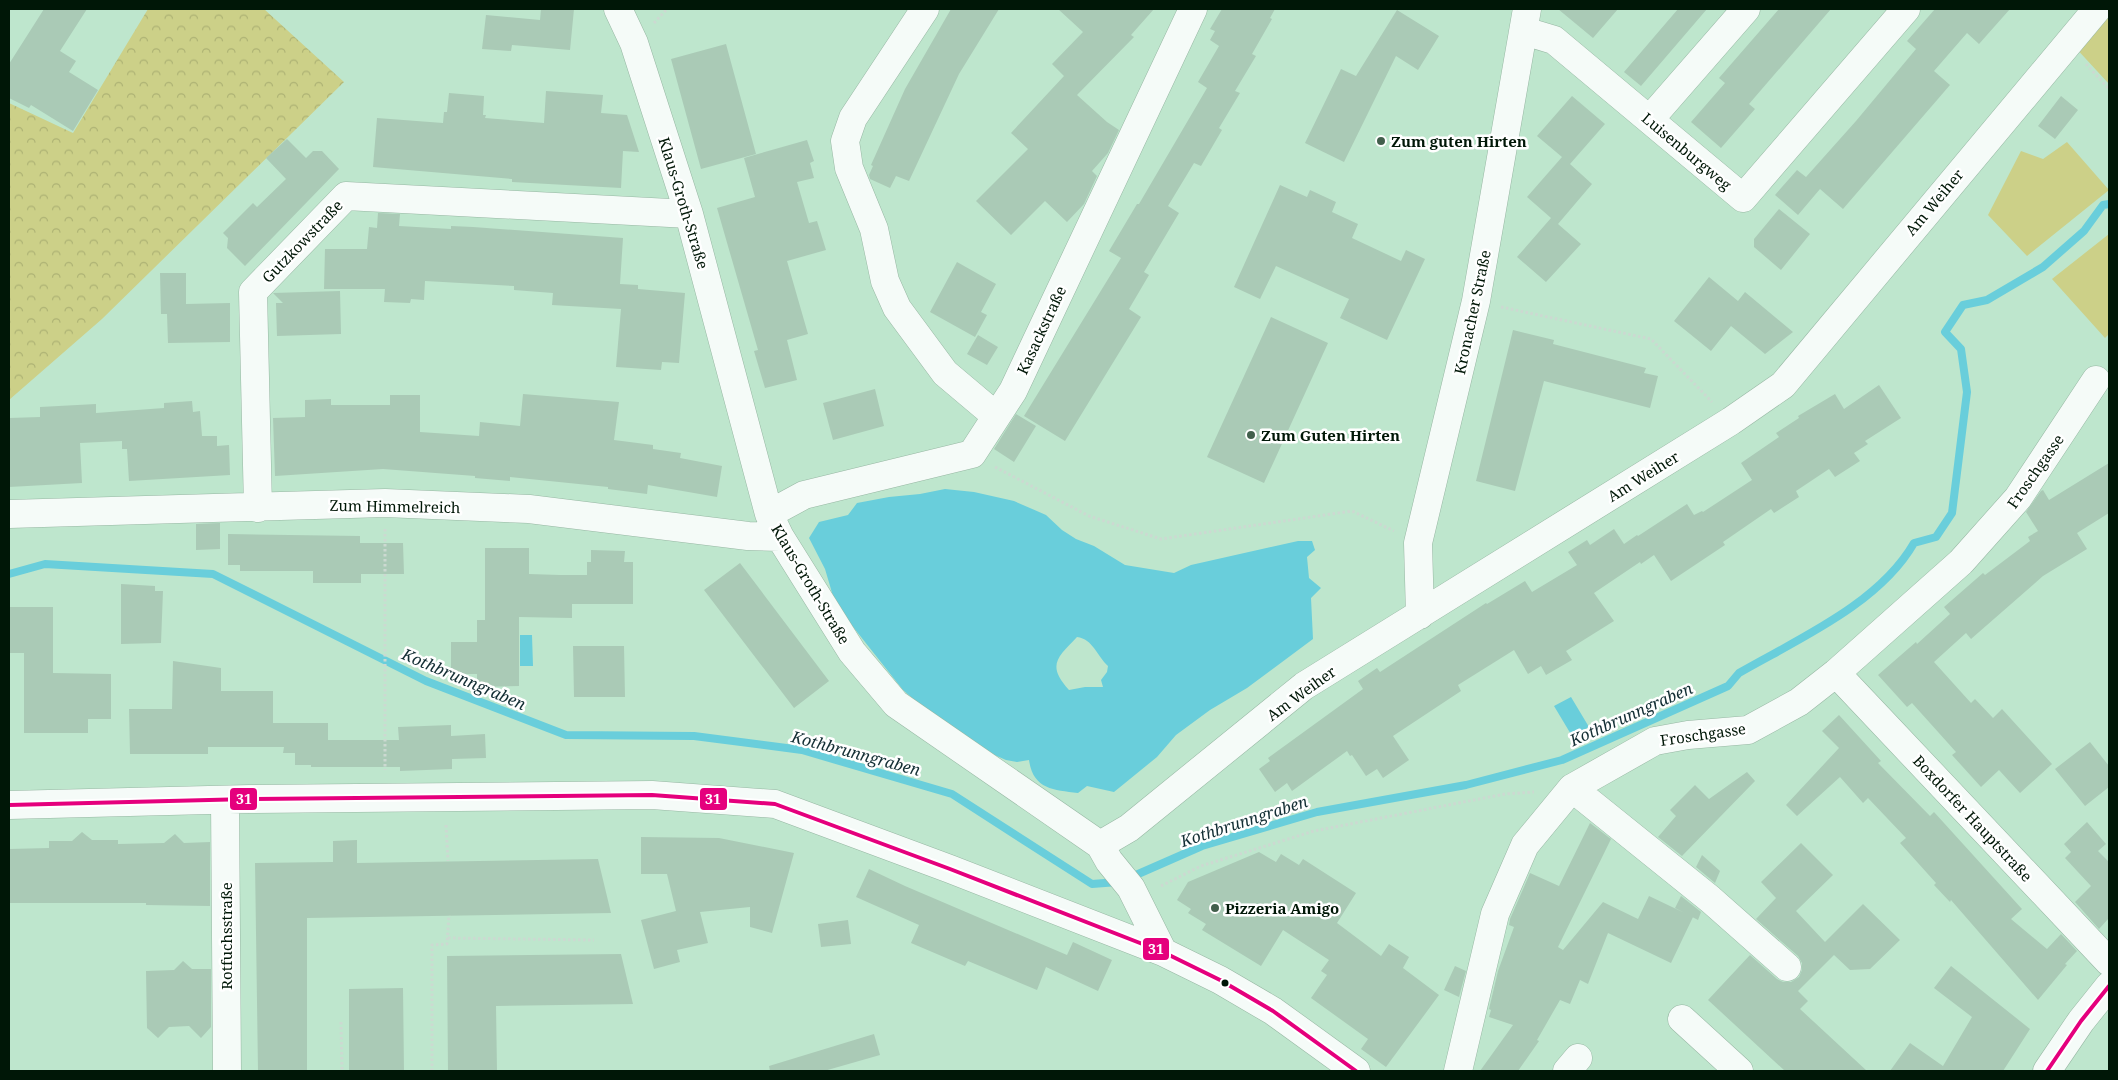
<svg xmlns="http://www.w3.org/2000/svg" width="2118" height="1080" viewBox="0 0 2118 1080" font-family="'Noto Serif',serif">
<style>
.forest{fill:url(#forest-crowns)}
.park{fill:#ccd088}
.water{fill:#69cedb;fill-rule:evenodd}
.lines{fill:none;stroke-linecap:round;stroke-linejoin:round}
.stream{stroke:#69cedb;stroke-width:8}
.building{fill:#aacab6}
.minor-casing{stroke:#97b7a3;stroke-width:29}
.path{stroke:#ccd9d1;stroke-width:3;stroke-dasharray:2.5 2.5;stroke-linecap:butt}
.minor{stroke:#f5fbf8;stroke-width:28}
.bus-1-casing{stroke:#fff;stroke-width:8}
.bus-1{stroke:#e5007d;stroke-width:4}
.poi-dot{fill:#425f4c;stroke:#fff;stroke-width:2}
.bus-dot{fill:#001707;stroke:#fff;stroke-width:2}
.labels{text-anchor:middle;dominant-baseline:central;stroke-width:5;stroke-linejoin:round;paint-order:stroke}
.poi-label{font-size:15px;font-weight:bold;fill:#001707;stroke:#fff;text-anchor:start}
.street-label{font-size:15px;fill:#001707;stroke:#fff}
.water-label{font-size:16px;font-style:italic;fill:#132e34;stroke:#fff}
.line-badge{stroke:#fff;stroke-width:2}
.badge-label{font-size:14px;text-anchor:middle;font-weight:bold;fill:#fff}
</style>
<defs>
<pattern id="forest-crowns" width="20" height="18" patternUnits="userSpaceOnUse" patternTransform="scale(1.25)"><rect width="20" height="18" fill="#ccd088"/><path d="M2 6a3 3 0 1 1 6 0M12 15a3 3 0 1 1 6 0" fill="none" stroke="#adb274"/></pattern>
</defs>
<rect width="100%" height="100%" fill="#bee6cd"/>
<!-- forest -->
<path class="forest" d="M148,9H264L344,82L102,319L9,400V103L73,133Z"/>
<!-- park -->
<path class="park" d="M2109,9V84L2074,46Z
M2067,142L2109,190L2027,256L1988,215L2021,151L2043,159Z
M2109,234V334L2105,338L2052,279Z"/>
<!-- water -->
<path class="water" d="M945,489L974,492L1014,501L1046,515L1062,530L1076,539L1094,546L1125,565L1174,573L1191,565L1298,541H1312L1315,550L1307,557L1309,578L1321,588L1311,598L1313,639L1247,688L1210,710L1176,735L1157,757L1114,792L1087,786L1078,793C1053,790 1033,789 1029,760L1017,762L1006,760L983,750L939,721L903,690L846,618L833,596L825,569L809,538L819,522L848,515L857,503L889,497L920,494ZM1077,637C1093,639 1097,656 1108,666L1107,672L1101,680L1103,687H1085L1069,690C1046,665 1058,657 1077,637Z
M520,635H532L533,666H520Z
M1571,697L1589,727L1572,736L1554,706Z"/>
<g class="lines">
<!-- stream -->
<path class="stream" d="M9,574L45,564L213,574L426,681L566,735L694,736L802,750L952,794L1092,884L1118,882
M1129,878L1202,846L1317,812L1466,785L1562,760L1728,686L1739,673C1798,639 1879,604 1914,543L1936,537L1952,513L1967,392L1961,349L1945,332L1963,305L1987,300L2043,267L2084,231L2103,205L2109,204"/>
</g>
<!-- building -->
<path class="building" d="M44,9H87L60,51L76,61L69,72L98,90L73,131L31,105L29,108L9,98V64Z
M541,9H574L570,50L512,45L511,51L482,49L486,15L540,20Z
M951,9H999L959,74L909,181L896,176L890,188L870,179L869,175L873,166L871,165L905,89Z
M1058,9H1154L1131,35L1134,37L1077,95L1107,122L1119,130L1108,153L1092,171L1097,176L1084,204L1067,222L1045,201L1011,235L976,201L1028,149L1011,133L1064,76L1052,64L1083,32Z
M1222,9H1275L1270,18L1272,19L1252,54L1256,56L1235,91L1240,93L1219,128L1222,130L1201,166L1194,163L1168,206L1179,213L1144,272L1149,275L1129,309L1141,317L1065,441L1024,416L1121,258L1109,251L1137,204H1139L1207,88L1198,82L1219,46L1210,40L1215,31L1210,29Z
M1558,9H1618L1593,38Z
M1678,9H1707L1641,86L1624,72Z
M1779,9H1831L1749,104L1755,109L1721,148L1691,122L1725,83L1719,78Z
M1935,9H2010L1979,44L1967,33L1934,71L1950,85L1843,209L1820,189L1798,215L1775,195L1797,170L1806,177L1856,121L1916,49L1907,41Z
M1397,10L1439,36L1418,70L1396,56L1344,162L1305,143L1341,69L1356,76Z
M726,44L756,154L701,169L671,59Z
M546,91L603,95L601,113L627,115L639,152L623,151L621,188L512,182V179L373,167L377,118L443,123L444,112H447L449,93L484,96L483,115H486L485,118L544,123Z
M1572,96L1605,124L1570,164L1592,184L1558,224L1581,244L1546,282L1517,257L1551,218L1527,197L1562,157L1537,136Z
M2061,96L2078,110L2055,139L2038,126Z
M287,139L306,158L313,151H322L339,169L245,266L227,248L228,238L223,233L253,203L257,207L286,179L266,158Z
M807,140L814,161L810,163L814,178L797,182L809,223L817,221L826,250L787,261L808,334L787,340L797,380L765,388L754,351L758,350L717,208L755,197L744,158Z
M1280,185L1307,197L1310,190L1336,202L1332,212L1358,224L1352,238L1401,261L1406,250L1425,259L1387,340L1340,318L1349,299L1276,266L1260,299L1234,287Z
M1779,209L1810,234L1781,270L1754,247V239Z
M378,213L400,214L399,226L451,229V226L473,227L623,238L620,284L638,285V289L685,293L679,363L662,362L661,370L616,367L621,309L552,305L553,293L514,290V286L425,281L424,300L411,299L410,303L384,302L385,289H324L325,249H367L369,227L377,228Z
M957,262L996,284L981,312L987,315L975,337L930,312Z
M160,273H186V304L230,303V342L168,343L167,314H161Z
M1709,277L1738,301L1745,292L1793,332L1765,354L1731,326L1711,351L1674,321Z
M340,291L341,334L277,336L276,303H283L273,293Z
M1271,317L1328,343L1264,483L1207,457Z
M1513,330L1554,340L1553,344L1646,368L1644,373L1658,376L1650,408L1544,381L1515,491L1476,481Z
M978,335L998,347L987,365L967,354Z
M1879,385L1901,418L1865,441L1868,444L1854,453L1860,461L1835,477L1829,469L1796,491L1799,497L1774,513L1771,509L1723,542L1725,545L1671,581L1654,555L1641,564L1640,562L1594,593L1614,621L1566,651L1572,660L1546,675L1541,666L1528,674L1514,650L1458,685L1461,691L1393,736L1409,760L1383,778L1377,769L1366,776L1352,755L1350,756L1347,751L1292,791L1287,783L1275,792L1259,769L1270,761L1268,758L1363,689L1358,681L1377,668L1380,672L1486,603L1487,604L1525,581L1532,592L1577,565L1568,552L1587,540L1590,545L1614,529L1624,544L1637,535L1638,536L1687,504L1694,515L1702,511L1703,512L1752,480L1741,463L1779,437L1776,433L1799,418L1798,416L1835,394L1844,409Z
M875,389L884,426L833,440L823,403Z
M523,394L619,402L614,440L653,445V449L681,453L680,458L722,466L717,497L648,485L647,494L608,489V487L510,477V481L475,478V476L383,469L275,476L273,418L305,417V400L331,399V405H390V395H420V432L479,436L480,422L520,426Z
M192,401L193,412L200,411L202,436H217V446L229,445L230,475L129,481L127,449H122V441L80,443L82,483L9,487V418L40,417V407L96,404V413L164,408V403Z
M1016,414L1036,426L1014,462L994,449Z
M2109,463V513L2077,533L2087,549L2043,576L1971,639L1966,633L1934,662L1971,703L1975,699L1993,718L2002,709L2052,764L2020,793L1999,770L1981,787L1952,755L1956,752L1912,703L1907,707L1878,675L1916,642L1917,644L1950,614L1944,607L1983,573L1985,575L2030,541L2028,537L2038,531L2026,512L2041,491L2043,490L2049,500Z
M220,523V549L196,550V524Z
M228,534L360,536V543H403L404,574H361V583H313V571H240V565H228Z
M485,548H529V574L560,575H587V562H591V550L625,551L624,562H633V604H572V618L519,617V686L477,687V674H451V642H477V620H485Z
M740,563L829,681L794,708L704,590Z
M121,584L155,586V591H163L161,643L121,644Z
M9,607H53V673L111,674V719H88V733H24V653H9Z
M573,646H624L625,697H574Z
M173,661L221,668V691H273V723H328V740H399L398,727L451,725V736L485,734L486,758L452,759V769L400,771V767H311V765H295V753H283L284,747H208V754H130L129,709H172Z
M1839,715L1881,761L1878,763L1930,816L1934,812L2022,909L2011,919L2047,949L2061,934L2077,951L2065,964L2067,965L2038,1000L1951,900L1950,902L1934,885L1936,883L1900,843L1906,838L1868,798L1863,803L1840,777L1797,816L1786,805L1839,748L1822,731Z
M2090,742L2109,766V787L2085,806L2055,769Z
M1747,772L1755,781L1682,856L1658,837L1676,816L1670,810L1695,785L1709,799Z
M2087,822L2106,844L2098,851L2109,862V918L2099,929L2075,902L2091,886L2065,858L2071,852L2064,844Z
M1590,823L1611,839L1558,947L1563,950L1603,902L1638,919L1649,896L1693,917L1671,963L1608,933L1588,984L1580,980L1570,1004L1560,1000L1537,1040L1539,1041L1518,1071H1480L1513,1025L1489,1017L1491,1010L1489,1009L1498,971L1514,927L1509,925L1510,919L1530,873L1559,886Z
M82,832L92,840H118V844L164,843L175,834L184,843L210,842V906L146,905V903H9V849L49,848V841H72Z
M641,837L719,838L794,853L772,933L750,927V907L700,912L708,943L677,950L680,962L654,969L641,920L676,911L667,874H641Z
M357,840V863L598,859L611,913L307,918V1071H258L255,863L333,862V841Z
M1801,843L1833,875L1796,911L1825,942L1863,904L1900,940L1870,969L1850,970L1834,955L1798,991L1808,1001L1800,1009L1867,1071H1785L1708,1000L1750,955L1777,979L1783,982H1791L1799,977L1802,970V963L1798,956L1756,919L1776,898L1761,882Z
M1259,852L1276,862L1281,854L1299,865L1303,859L1356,893L1337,923L1381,956L1389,944L1409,957L1403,968L1439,995L1386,1067L1361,1049L1368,1039L1311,998L1327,975L1321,971L1329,960L1283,930L1261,966L1202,930L1206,924L1188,913L1191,909L1177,900L1188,882Z
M1702,855L1720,871L1715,883L1696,867Z
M869,869L905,886L1067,955L1073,942L1112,960L1098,991L1046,967L1037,990L968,961L965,966L911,943L919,925L856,897Z
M1681,896L1701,912L1698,920L1675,908Z
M848,920L851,944L821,947L818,924Z
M621,954L633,1004L496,1006L497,1071H448L447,956Z
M183,961L192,969H211V1027L201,1038L189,1026L169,1027L158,1038L147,1028L146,971L174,970Z
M1455,966L1466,971L1459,997L1444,990Z
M1951,966L2030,1029L2003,1071H1890L1910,1043L1943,1066L1972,1017L1934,988Z
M403,988L404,1071H349V989Z
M874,1034L880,1055L824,1071H770L769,1066Z"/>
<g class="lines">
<!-- minor casing -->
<g class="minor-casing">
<path id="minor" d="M618,9L634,43L689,214L769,514L780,537L852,652L896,704L1100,845L1109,861L1131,888L1163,952
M925,9L853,118L845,141L849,168L874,229L885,281L897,308L945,373L996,416
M1524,31L1554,40L1743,198L1906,9
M1650,119L1746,9
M258,508L253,292L346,196L689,214
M9,514L385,503L529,509L748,536L780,537
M769,514L804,495L972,454L1013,391L1193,9
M1420,615L1418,543L1476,301L1527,9
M1836,673L2109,962
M1572,788L1710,899L1787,967
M225,800L227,1071
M9,805L249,799L652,795L775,804L950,869L1163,952L1220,980L1273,1011L1356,1071
M1100,845L1129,828L1304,686L1731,421L1783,385L2097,9
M1682,1019L1739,1071
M1458,1071L1495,914L1525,845L1572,788L1655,741L1688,735L1748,730L1799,702L1836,673L1961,562L2018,498L2096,380
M1567,1071L1578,1058
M2047,1071L2081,1021L2109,986"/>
</g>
<!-- path -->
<path class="path" d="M654,23L667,9
M2086,64L2109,89
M1501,307L1651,339L1712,402
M995,467L1089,516L1161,539L1352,511L1394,531
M385,529V770
M446,825L448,861
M1161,886L1201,866L1314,831L1505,794L1534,792
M448,938L594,940
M341,1022L342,1071
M432,1071V945L447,944L449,915"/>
<!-- minor -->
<use href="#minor" class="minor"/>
<!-- bus-1 casing -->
<g class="bus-1-casing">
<path id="bus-1" d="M9,805L249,799L652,795L775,804L950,869L1163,952L1220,980L1273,1011L1356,1071
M2047,1071L2081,1021L2109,986"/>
</g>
<!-- bus-1 -->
<use href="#bus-1" class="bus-1"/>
</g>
<!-- markers -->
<g class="poi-dot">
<circle cx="1381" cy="141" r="5"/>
<circle cx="1251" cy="435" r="5"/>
<circle cx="1215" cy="908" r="5"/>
</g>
<circle class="bus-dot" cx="1225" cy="983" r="4.5"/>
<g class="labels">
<!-- poi labels -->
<g class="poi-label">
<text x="1391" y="141">Zum guten Hirten</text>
<text x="1261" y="435">Zum Guten Hirten</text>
<text x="1225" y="908">Pizzeria Amigo</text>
</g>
<!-- street labels -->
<g class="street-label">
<text transform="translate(1687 151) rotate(40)">Luisenburgweg</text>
<text transform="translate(1934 202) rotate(-50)">Am Weiher</text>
<text transform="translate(684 203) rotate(73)">Klaus-Groth-Straße</text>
<text transform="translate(302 241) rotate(-46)">Gutzkowstraße</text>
<text transform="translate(1472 312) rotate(-78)">Kronacher Straße</text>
<text transform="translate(1041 330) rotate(-65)">Kasackstraße</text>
<text transform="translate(2035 471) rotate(-55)">Froschgasse</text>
<text transform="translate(1643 476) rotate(-32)">Am Weiher</text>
<text transform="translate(395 506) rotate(1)">Zum Himmelreich</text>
<text transform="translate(811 584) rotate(59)">Klaus-Groth-Straße</text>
<text transform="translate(1301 693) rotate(-36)">Am Weiher</text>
<text transform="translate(1703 734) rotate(-8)">Froschgasse</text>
<text transform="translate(1973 818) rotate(47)">Boxdorfer Hauptstraße</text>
<text transform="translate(226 936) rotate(-90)">Rotfuchsstraße</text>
</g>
<!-- water labels -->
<g class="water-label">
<text transform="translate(464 679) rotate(23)">Kothbrunngraben</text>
<text transform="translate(1631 714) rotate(-24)">Kothbrunngraben</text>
<text transform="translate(856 753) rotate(15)">Kothbrunngraben</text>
<text transform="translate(1244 821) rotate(-18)">Kothbrunngraben</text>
</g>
</g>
<g class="line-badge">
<rect x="229" y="787" width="29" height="24" rx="5" fill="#e5007d"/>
<rect x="699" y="787" width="29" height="24" rx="5" fill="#e5007d"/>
<rect x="1142" y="937" width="28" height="24" rx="5" fill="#e5007d"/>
</g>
<g class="badge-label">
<text x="244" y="804">31</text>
<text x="713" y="804">31</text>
<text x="1156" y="954">31</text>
</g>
<!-- border -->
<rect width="2118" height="1080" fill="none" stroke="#001707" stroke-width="20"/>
</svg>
